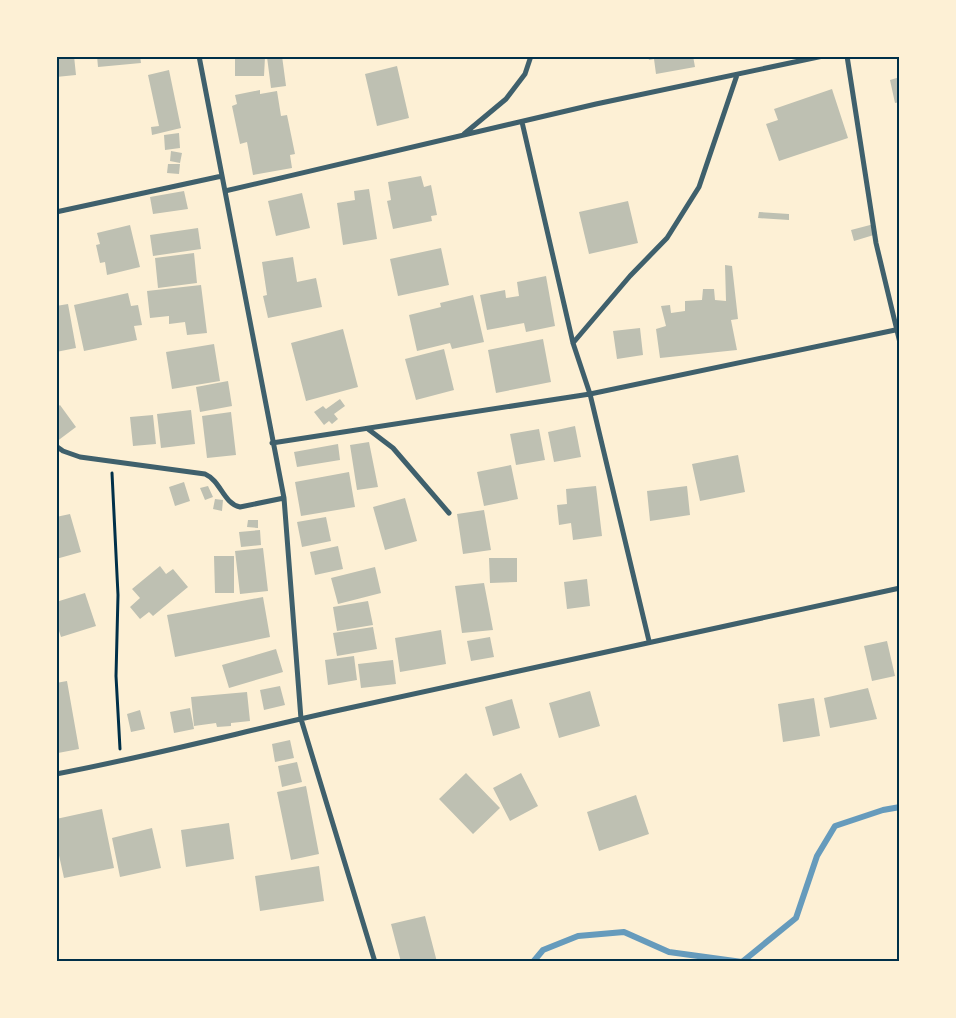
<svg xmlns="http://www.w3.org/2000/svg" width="956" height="1018" viewBox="0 0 956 1018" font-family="Helvetica,sans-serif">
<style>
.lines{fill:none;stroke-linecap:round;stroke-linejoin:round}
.stream{stroke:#669bbc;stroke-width:6}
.building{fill:#bec0b2}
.path{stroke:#003049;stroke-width:3}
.minor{stroke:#3f606c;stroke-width:5}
.neatline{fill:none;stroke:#003049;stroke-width:2}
</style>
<rect width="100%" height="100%" fill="#fdf0d5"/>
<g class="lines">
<!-- stream -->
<path class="stream" d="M533,962L543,950L578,936L624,932L669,952L742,962L796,918L817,856L835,826L883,810L900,807"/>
</g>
<!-- building -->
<path class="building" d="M56,56H74L76,75L56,77Z
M97,56H140L141,63L98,67Z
M282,56L286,86L271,88L267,57Z
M648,56H693L695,67L656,74L654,59L649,60Z
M235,57H265L264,76H235Z
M397,66L409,118L377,126L365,74Z
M169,70L181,128L152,135L151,127L159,126L148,75Z
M900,77V102L895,103L890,80Z
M832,89L848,138L779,161L766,124L778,120L774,109Z
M260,90V94L277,91L281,116L287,115L295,154L290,155L292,168L253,175L247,142L240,144L232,106L237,104L235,95Z
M179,133L180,148L165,150L164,135Z
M171,151L182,153L180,163L170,161Z
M168,164H180L179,174L167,173Z
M421,176L424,187L431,185L437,215L431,216L432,221L393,229L387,201L391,200L388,182Z
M369,189L377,239L343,245L337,203L355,200L354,191Z
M184,191L188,209L153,214L150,197Z
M302,193L310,228L276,236L268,201Z
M628,201L638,243L589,254L579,212Z
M759,212L789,214V220L758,218Z
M874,224L877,234L854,241L851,230Z
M130,225L140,267L107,275L105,262L100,263L96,245L100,244L97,233Z
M198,228L201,249L153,256L150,235Z
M441,248L449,285L398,296L390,259Z
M194,253L197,283L158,288L155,258Z
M293,257L297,282L316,278L322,307L268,318L263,296L267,295L262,262Z
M725,265L732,266L738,319L731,320L737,350L660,358L656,329L666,326L661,306L670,305L671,313L685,311V301L702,300L703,289H714L715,300L726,301Z
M546,276L555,326L526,332L524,323L487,330L480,295L505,290L506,298L519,296L517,282Z
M201,285L207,333L187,335L185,322L169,324V316L150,318L147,291Z
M128,293L131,306L138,305L142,325L134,326L137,340L84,351L74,305Z
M473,295L484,342L452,349L450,343L417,351L409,315L441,307L440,303Z
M68,304L76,348L56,352V306Z
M640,328L643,355L617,359L613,331Z
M343,329L358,387L306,401L291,343Z
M543,339L551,382L496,393L488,350Z
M214,344L220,381L172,389L166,352Z
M444,349L454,390L416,400L405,359Z
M228,381L232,406L200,412L196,387Z
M340,399L345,406L334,414L338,419L332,424L329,421L324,425L314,412L323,406L326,409Z
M60,405L76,427L56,442V408Z
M191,410L195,444L161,448L157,414Z
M231,412L236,455L207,458L202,416Z
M153,415L156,444L133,446L130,417Z
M575,426L581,457L554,462L548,432Z
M539,429L545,460L516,465L510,434Z
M369,442L378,487L357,490L350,445Z
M338,444L340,460L297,467L294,452Z
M738,455L745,492L700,501L692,464Z
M511,465L518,499L484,506L477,472Z
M349,472L355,507L301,516L295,482Z
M184,482L190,501L175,506L169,487Z
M208,486L213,497L205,500L200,488Z
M596,486L602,536L573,540L571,523L559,525L557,505L567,504L566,489Z
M687,486L690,515L650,521L647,491Z
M405,498L417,541L385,550L373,507Z
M215,499L223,500L222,511L213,509Z
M484,510L491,550L463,554L457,514Z
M70,514L81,552L56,559V517Z
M326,517L331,541L302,547L297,522Z
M248,520H258V528L247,527Z
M260,530L261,545L241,547L239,532Z
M338,546L343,569L315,575L310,552Z
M263,548L268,591L240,594L235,551Z
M214,556H234V593H215Z
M489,558H517V582L490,583Z
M160,566L166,574L173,569L188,587L153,616L149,612L140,619L130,607L140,598L132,589Z
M375,567L381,593L338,604L331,578Z
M587,579L590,606L567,609L564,582Z
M484,583L493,630L462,633L455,586Z
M85,593L96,626L61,637L56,622V602Z
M263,597L270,637L175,657L167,615Z
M368,601L373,625L337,631L333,607Z
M373,627L377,649L337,656L333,633Z
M441,630L446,664L400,672L395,638Z
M490,637L494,657L471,661L467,641Z
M887,641L895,676L872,681L864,646Z
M276,649L283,672L229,688L222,665Z
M354,656L357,680L328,685L325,660Z
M393,660L396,684L361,688L358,664Z
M67,681L79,749L58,753L56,743V683Z
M280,686L285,705L264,710L260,690Z
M868,688L877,719L830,728L824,698Z
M590,691L600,726L559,738L549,703Z
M247,692L250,721L231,723V726L217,727L216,723L194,726L191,697Z
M814,698L820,736L783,742L778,704Z
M512,699L520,728L493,736L485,707Z
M190,708L194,729L174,733L170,712Z
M140,710L145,729L131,732L127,714Z
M290,740L294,758L275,762L272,744Z
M297,762L302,782L282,787L278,766Z
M466,773L500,808L473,834L439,799Z
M521,773L538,806L510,821L493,788Z
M306,786L319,854L291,860L277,792Z
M636,795L649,834L599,851L587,812Z
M102,809L114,868L64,878L56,842V819Z
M229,823L234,859L186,867L181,830Z
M152,828L161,868L120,877L112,838Z
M319,866L324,901L260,911L255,876Z
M425,916L437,962H401L391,924Z"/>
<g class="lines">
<!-- path -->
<path class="path" d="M112,473L118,595L116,676L120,749"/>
<!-- minor -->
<path class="minor" d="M199,56L284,498L301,719L375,962
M847,56L876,243L900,343
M522,122L573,343L590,394L649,641
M464,134L506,99L525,74L531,56
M225,191L596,104L823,56
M56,212L222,176
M573,343L630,276L667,238L699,187L737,75
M368,429L393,448L449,513
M272,443L590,394L900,329
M56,446L63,451L80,457L205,474C221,481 223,503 240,507L284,498
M56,774C152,756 245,731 340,710C526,668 713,628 900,588"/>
</g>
<!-- border -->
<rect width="956" height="1018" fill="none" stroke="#fdf0d5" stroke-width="115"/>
<rect x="58" y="58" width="840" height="902" class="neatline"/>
</svg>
